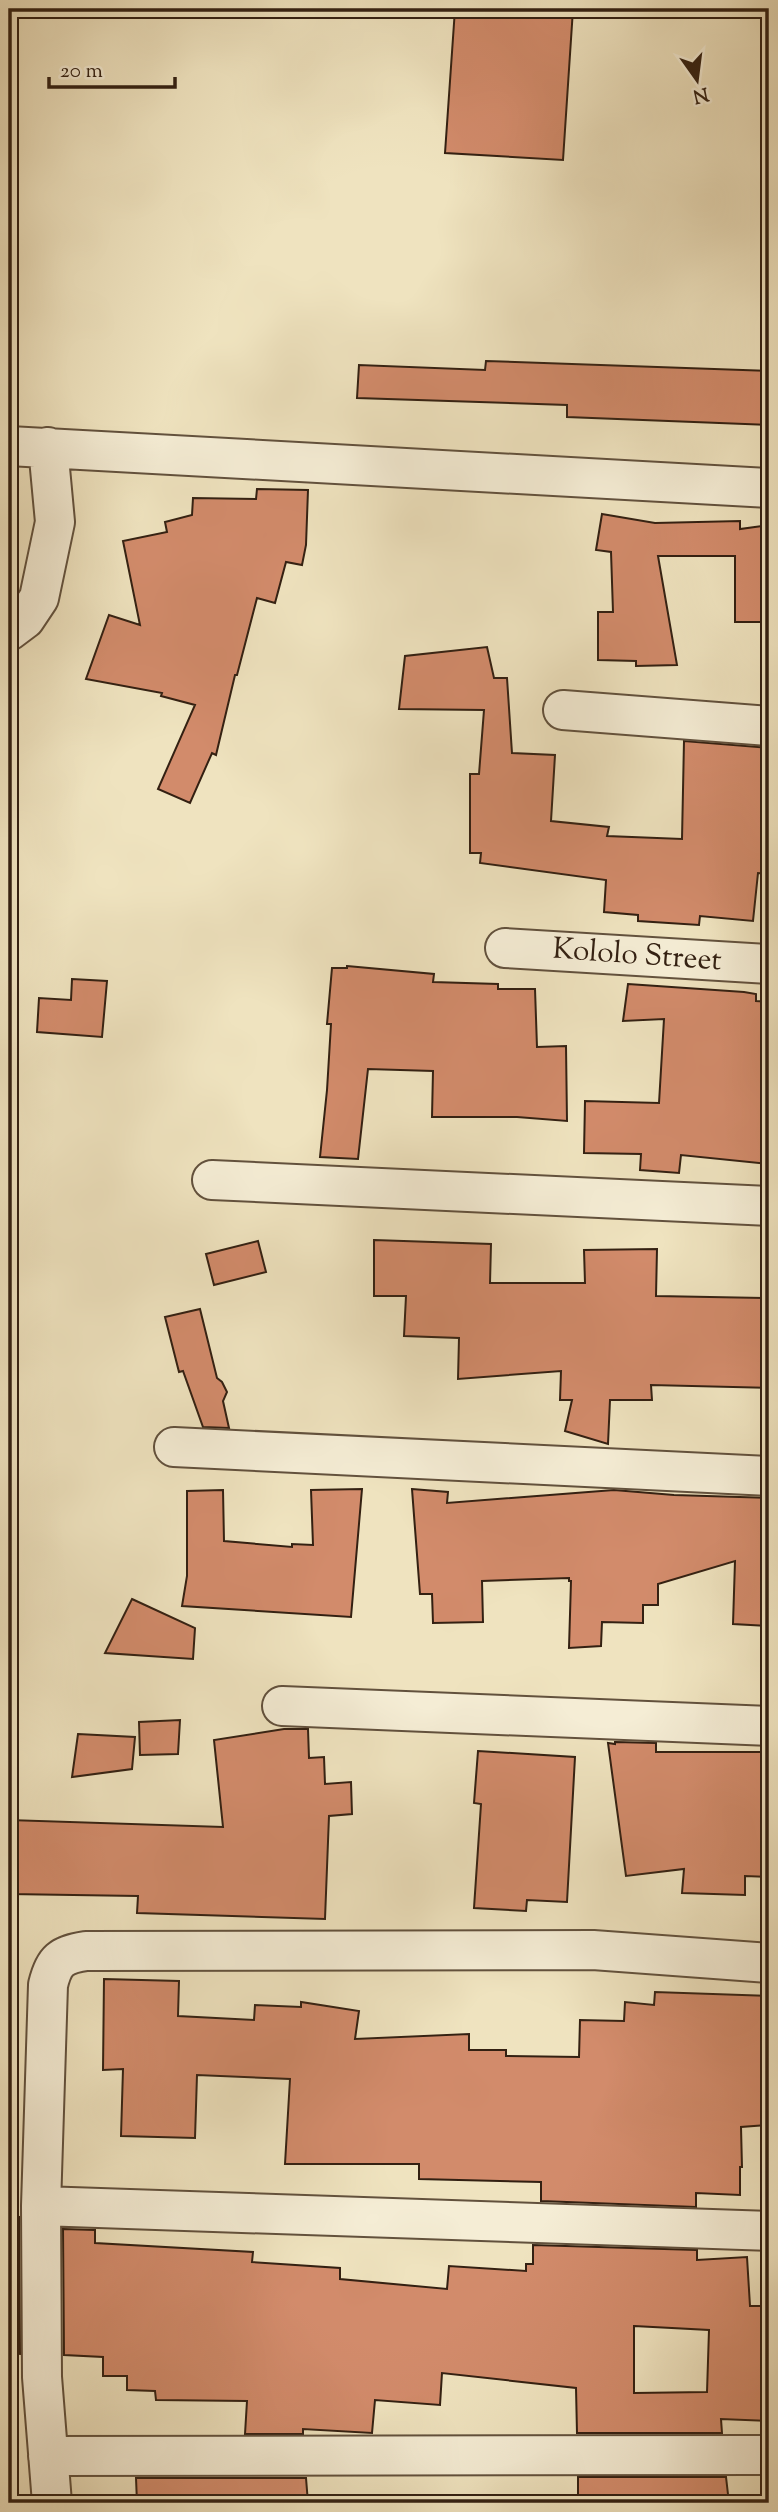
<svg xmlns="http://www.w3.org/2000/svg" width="778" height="2512" viewBox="0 0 778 2512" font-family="'Sorts Mill Goudy',serif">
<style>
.building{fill:#d28b6b;stroke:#332012;stroke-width:2;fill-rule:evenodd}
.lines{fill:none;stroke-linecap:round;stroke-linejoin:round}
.minor-casing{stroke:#62513d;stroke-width:42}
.minor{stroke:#f5edd5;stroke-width:38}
.labels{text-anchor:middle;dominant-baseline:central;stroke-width:5;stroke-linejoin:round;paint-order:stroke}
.street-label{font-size:30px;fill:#332012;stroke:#f5edd5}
</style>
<rect width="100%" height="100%" fill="#efe3bf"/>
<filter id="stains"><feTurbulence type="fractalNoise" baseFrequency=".00286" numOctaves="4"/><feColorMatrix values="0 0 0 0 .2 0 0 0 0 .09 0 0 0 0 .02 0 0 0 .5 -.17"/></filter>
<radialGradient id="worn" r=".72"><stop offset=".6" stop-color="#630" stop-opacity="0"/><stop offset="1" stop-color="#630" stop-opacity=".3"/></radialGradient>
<!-- building -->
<path class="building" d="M455,9H573L563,160L445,153Z
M486,361L769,371V425L567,417V405L357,398L359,365L485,370Z
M257,489L308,490L306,545L302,565L286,562L275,603L257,598L237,675H235L216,755L212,753L190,803L158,789L195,705L161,696L162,693L86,679L109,615L140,625L123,541L167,532L165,522L192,515L193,498L256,499Z
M602,514L655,523L740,521V529L769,525V622H735V556H658L677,665L636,666V661L598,660V612H613L611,552L596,550Z
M487,647L494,678H507L512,753L555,755L551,821L609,827L607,836L682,839L684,741L769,748V874L758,873L753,921L700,916L699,925L638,921V915L604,912L606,880L480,863L481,853H470V774H479L484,710L399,709L405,656Z
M347,966L434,974L433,982L498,984V989H535L537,1047L566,1046L567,1121L517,1117H432L433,1071L368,1069L358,1159L320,1157L327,1090L331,1024H327L332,968H347Z
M72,979L107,981L102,1037L37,1032L39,998L71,1000Z
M628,984L744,992L756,994V1001L769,1002V1164L681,1155L679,1173L640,1170L641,1154L584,1153L585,1101L659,1103L664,1019L623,1021Z
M374,1240L491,1244L490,1283H585L584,1250L657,1249L656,1296L769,1298V1388L651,1385L652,1400H610L608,1444L565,1431L572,1400H560L561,1371L458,1379L459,1338L404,1336L406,1296H374Z
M258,1241L266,1272L214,1285L206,1254Z
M200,1309L217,1378L222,1382L227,1392L223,1401L229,1428L203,1427L183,1371L179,1372L165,1317Z
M362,1489L351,1617L182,1606L187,1576V1491L223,1490L224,1541L292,1547V1544L313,1545L311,1490Z
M412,1489L448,1492L447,1503L614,1490L674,1495L769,1498V1626L733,1624L735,1561L658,1584V1605H643V1623L602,1622L601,1646L569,1648L571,1581H569V1578L482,1581L483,1622L433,1623L432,1594H420Z
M132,1599L195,1628L193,1659L105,1653Z
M180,1720L178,1754L140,1755L139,1722Z
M284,1729H308L309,1758L324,1757L325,1784L351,1782L352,1814L329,1816L325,1919L137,1913L138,1896L9,1894V1820L223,1827L214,1740Z
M78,1734L135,1737L132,1769L72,1777Z
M615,1742L656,1743V1752H769V1877L745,1876V1895L682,1893L684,1869L626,1876L608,1743L615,1744Z
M478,1751L575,1757L567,1902L527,1900L526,1911L474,1908L481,1804L474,1803Z
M104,1979L179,1981L178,2016L254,2020L255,2005L301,2007V2002L359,2011L355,2039L469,2034V2050H506V2056L579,2057L580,2020L624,2021L625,2002L654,2005L655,1992L769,1996V2125L741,2127L742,2167H740V2195L696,2193V2207L541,2201V2182L419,2179V2164H285L290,2079L197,2075L195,2138L121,2136L123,2069L103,2070Z
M9,2216L19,2217L20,2354L9,2353Z
M63,2229L95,2230V2243L253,2252L252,2262L340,2268V2279L447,2289L449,2266L526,2271V2264H533V2245L697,2250V2260L747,2257L750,2306H769V2421L721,2419L722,2433H577L576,2388L442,2373L440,2405L375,2400L372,2433L303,2429V2434H245L247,2401L156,2400L155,2391L127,2390V2376H103V2357L64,2355ZM634,2326L709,2330L707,2392L634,2393Z
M578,2477H726L729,2503H578Z
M136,2478H306L308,2503H137Z"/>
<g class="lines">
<!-- minor casing -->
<g class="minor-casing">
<path id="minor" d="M9,446L769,488
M9,631L25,619L39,598L55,522L48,447
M563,710L769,726
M505,948L769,964
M212,1180L769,1206
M174,1447L769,1476
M282,1706L769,1726
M41,2206L769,2231
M48,2456L769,2455
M52,2503L42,2377L41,2206L48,1985C54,1960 61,1955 86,1951L593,1950L769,1963"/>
</g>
<!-- minor -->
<use href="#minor" class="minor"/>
</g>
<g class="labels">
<!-- street labels -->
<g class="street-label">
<text transform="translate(637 956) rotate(4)">Kololo Street</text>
</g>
</g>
<!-- margin -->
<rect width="778" height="2512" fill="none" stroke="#efe3bf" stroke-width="35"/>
<rect x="10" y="10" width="757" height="2491" fill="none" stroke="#332012" stroke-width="3.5"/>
<rect x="18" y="18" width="743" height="2477" fill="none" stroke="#332012" stroke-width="2"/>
<!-- north arrow -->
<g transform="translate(697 80) rotate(166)" stroke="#f5edd5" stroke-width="5" paint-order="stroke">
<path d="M0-5L12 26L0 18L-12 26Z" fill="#332012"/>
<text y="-10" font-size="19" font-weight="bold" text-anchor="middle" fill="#332012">N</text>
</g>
<!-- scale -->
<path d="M49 77v10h126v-10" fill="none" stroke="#332012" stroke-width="3.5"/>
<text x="60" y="77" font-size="21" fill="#332012" stroke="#f5edd5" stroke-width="5" paint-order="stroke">20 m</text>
<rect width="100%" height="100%" filter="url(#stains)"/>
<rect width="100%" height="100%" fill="url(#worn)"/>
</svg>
